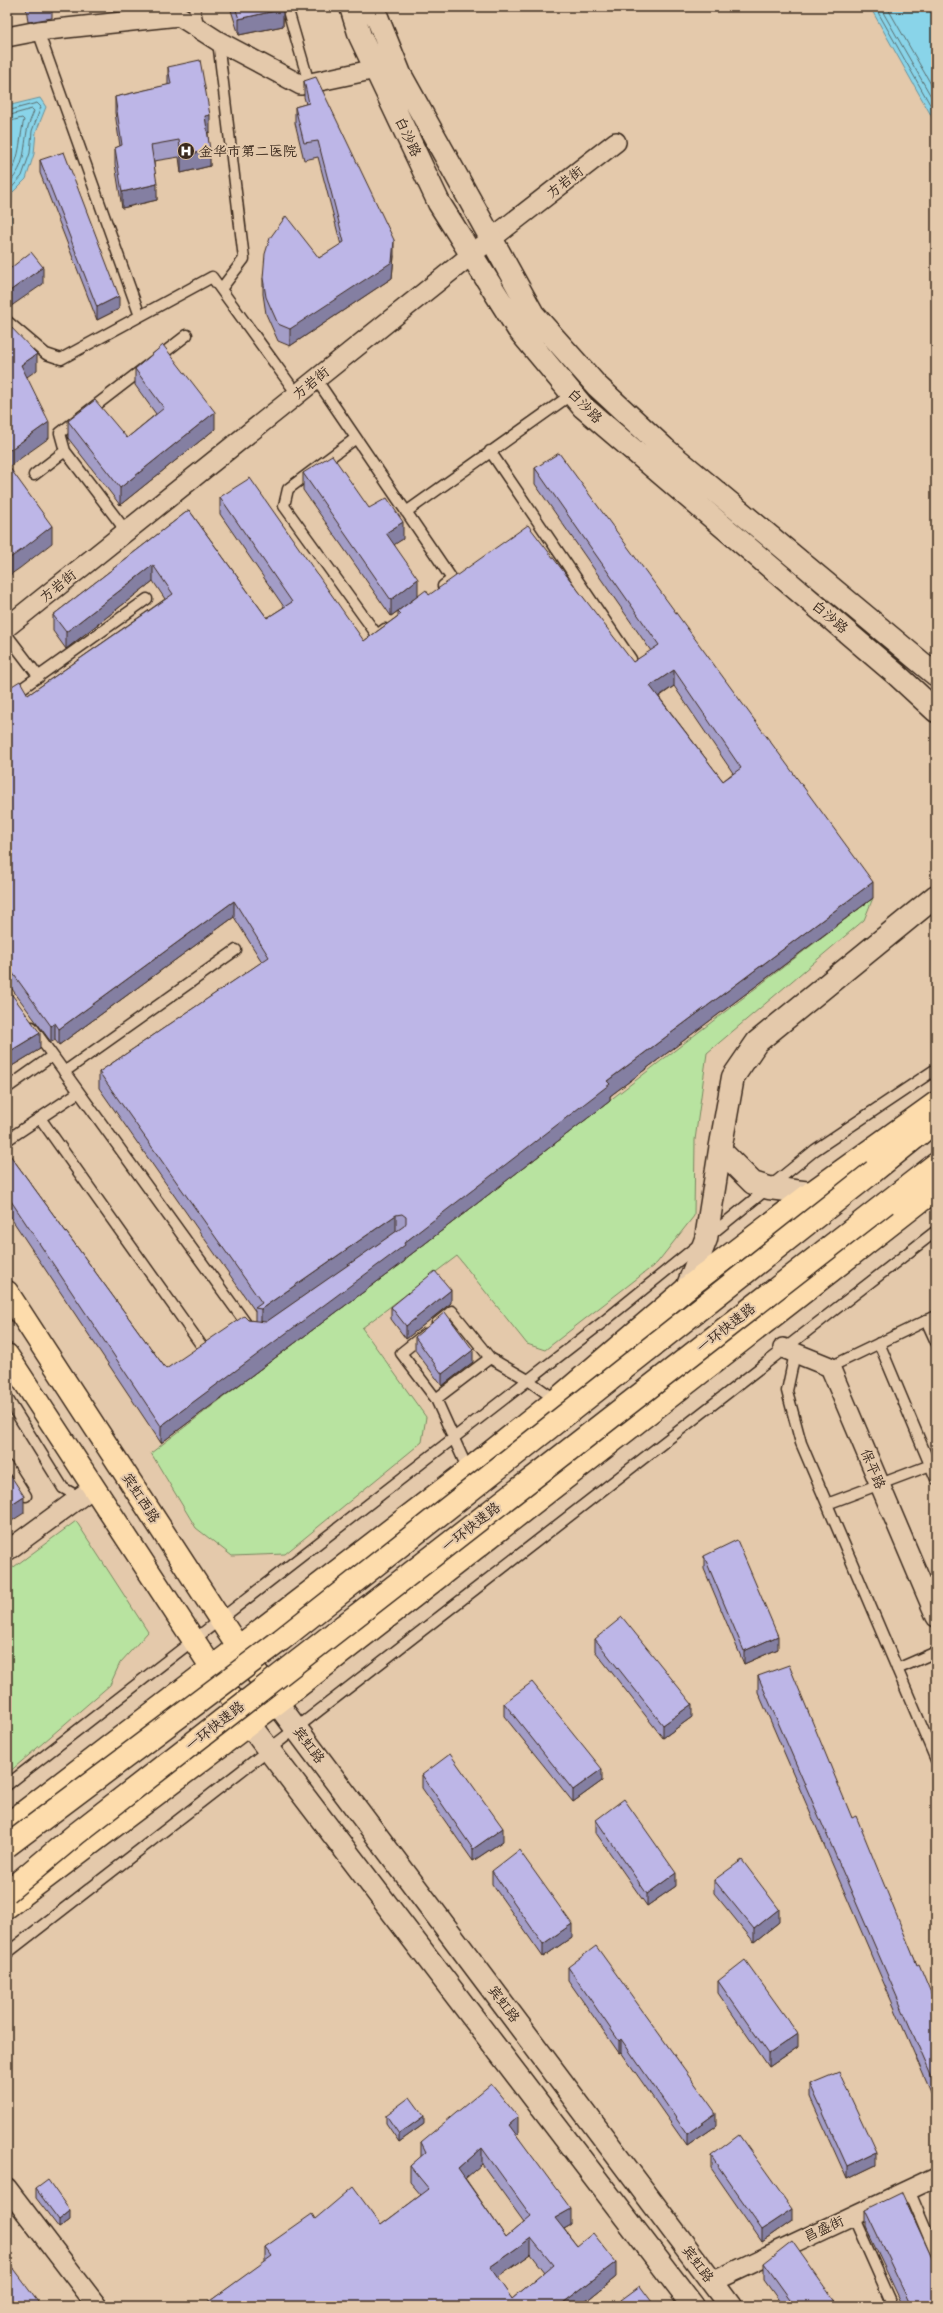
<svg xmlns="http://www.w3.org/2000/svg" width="943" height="2313" viewBox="0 0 943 2313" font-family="Sriracha,'LXGW WenKai TC',sans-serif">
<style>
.green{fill:#b8e3a0;stroke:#7a865f}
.water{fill:#89d4e9;stroke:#6a9098}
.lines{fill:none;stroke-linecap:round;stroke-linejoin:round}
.shore{stroke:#5a6e6f;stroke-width:1}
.service-casing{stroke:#3b2a1e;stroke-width:13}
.minor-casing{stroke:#3b2a1e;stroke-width:22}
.secondary-casing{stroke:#3b2a1e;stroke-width:25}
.primary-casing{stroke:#3b2a1e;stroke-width:25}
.trunk-casing{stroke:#3b2a1e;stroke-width:25}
.service{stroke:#e4c9ab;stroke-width:10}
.minor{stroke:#e4c9ab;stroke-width:19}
.secondary{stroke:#e4c9ab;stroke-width:22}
.primary{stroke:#fddcac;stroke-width:22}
.trunk{stroke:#fddcac;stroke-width:22}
.trunk-bridge-casing{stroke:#3b2a1e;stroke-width:25;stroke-linecap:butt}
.trunk-bridge{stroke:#fddcac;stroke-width:22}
.wall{fill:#a39dc7;stroke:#3b2a1e;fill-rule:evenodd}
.shaded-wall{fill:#847fa2;stroke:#3b2a1e}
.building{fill:#bdb6e7;stroke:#3b2a1e;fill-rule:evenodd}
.labels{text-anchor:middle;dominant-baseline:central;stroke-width:4;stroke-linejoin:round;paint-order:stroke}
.street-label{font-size:14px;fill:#3b2a1e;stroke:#e4c9ab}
.poi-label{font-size:14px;fill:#3b2a1e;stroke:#e4c9ab;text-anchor:start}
</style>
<rect width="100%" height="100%" fill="#e4c9ab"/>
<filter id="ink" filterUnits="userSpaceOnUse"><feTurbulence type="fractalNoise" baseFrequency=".025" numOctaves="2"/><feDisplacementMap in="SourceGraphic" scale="8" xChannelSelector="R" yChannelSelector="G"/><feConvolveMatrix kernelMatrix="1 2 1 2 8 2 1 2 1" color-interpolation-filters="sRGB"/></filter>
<g filter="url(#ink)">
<!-- green -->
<path class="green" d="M873,898L864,920L707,1053L695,1140L694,1216L657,1263L545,1350L527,1344L457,1256L362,1328L426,1417L422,1442L285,1554L232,1556L196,1528L151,1453Z
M76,1521L148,1632L120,1663L110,1685L7,1774V1572Z"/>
<!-- water -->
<path class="water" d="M870,7H936V124Z
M40,98L46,107L36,132L34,154L26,179L12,193L10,249L7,252V108L11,105Z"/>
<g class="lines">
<!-- shore -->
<path class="shore" d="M875,7L936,115
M880,7L936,105
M887,7L936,93
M7,111L37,103L41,107L32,131L30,153L22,176L8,192L7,210
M7,116L32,109L34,111C32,117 28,124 27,131C23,155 25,167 7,185
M7,122L22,118L24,120C19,138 21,162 7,176"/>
<!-- service casing -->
<g class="service-casing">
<path id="service" d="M194,7L199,28
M287,7L309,83
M38,31L140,316
M218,41L244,259L221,289
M7,321L46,354L61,359L212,277L297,394
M316,379L452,579L443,586
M356,438L288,489L284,506L377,635L385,629
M65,451L126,531
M490,451L631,659
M34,475L65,451L60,433L187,335
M406,512L572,394
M7,635L39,677
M7,699L147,599
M32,1027L250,1329
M64,1072L236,950
M7,1088L52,1056
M40,1118L204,1349
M7,1140L79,1092
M926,1320L936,1342
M437,1323L452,1311L490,1358
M425,1334L401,1353L436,1399
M879,1343L936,1479
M795,1353L787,1391L801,1443L936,1760
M830,1367L936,1316
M7,1398L63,1488L79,1497
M7,1466L26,1496
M466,1472L464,1461L436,1399L490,1358L528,1380L556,1400
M827,1504L936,1463
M897,1669L936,1652
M7,1785L603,1322L815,1150L936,1069
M7,1953C318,1714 625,1470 936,1231
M909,2190L936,2254
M853,2216L893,2306"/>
</g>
<!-- minor casing -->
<g class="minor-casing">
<path id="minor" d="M7,37L38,31L179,16L218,41L301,85L376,69
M7,627L491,239L616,142
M783,1348L830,1367L936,1617
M7,1551L94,1487
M7,2188L97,2306
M712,2282L936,2177"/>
</g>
<!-- secondary casing -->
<g class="secondary-casing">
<path id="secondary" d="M351,7L360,36L439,203L518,329L583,407L897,675L936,711
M373,7L400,74L533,314L597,386L665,449L936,675
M720,1150L733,1077L757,1042L936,896
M687,1288L706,1239L720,1150L753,1183L769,1188L811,1193
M277,1703L730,2306
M249,1724L693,2306"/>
</g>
<!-- primary casing -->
<g class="primary-casing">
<path id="primary" d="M7,1292L238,1647L277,1702
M7,1355L248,1723"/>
</g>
<!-- trunk casing -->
<g class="trunk-casing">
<path id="trunk" d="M874,1171L936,1121
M886,1203L936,1164
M7,1825L466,1472L556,1400L687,1288L811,1193L936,1103
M7,1907L277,1703L936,1189"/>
</g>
<!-- service -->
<use href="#service" class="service"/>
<!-- minor -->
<use href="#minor" class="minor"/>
<!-- secondary -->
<use href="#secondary" class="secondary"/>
<!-- primary -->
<use href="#primary" class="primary"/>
<!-- trunk -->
<use href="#trunk" class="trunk"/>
<!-- trunk-bridge casing -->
<g class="trunk-bridge-casing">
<path id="trunk-bridge" d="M7,1846L281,1640L874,1171
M7,1892L76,1834L886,1203"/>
</g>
<!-- trunk-bridge -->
<use href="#trunk-bridge" class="trunk-bridge"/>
</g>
<!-- wall -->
<path class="wall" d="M26,7H52V18L28,22Z
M120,7H135L121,9Z
M230,7H283V26L239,35Z
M168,67L210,132H208L210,166L181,173L179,157L154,161L157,200L122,208L115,164V148L120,146L115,113V97L168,85Z
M304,81L394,256L392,278L290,346L278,341L266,314L263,294V278L319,258L341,245L318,157L304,160L295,123V107L306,104L304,97Z
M40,160L119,309L97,320L40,173Z
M135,369L215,429L120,505L68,438V421L127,438L156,414L135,385Z
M535,468L873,898L610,1096V1101L405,1259V1261L161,1443L7,1212V1151L166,1369L248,1320L255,1321V1311L99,1088V1072L262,962L234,917L59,1045L55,1040L51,1042L12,989L7,988L40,1049L7,1069V689L28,695L165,599L153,581L66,649L53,631V615L189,510L267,618L284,607L220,514V497L364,641L398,616V611L391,616L303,490V473L369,508L403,539L394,544L418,596L429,595L633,662L651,651L535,484ZM674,686L733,773L723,781L659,697Z
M451,1303L406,1339L391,1319V1307Z
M415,1337L473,1362L442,1386L415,1350Z
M704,1556L778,1649L744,1664L704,1569Z
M595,1639L692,1717L663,1738L595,1651Z
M758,1676L852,1818L917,1965L936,2005V2104L758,1692Z
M504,1703L602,1781L573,1802L504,1716Z
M422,1775L503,1841L473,1861L422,1788Z
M596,1820L676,1886L647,1906L596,1833Z
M492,1871L572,1937L543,1957L492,1884Z
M714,1880L779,1922L754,1942L714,1893Z
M568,1967L716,2126L687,2146L621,2052L619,2053L568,1980Z
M718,1981L798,2047L769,2067L718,1993Z
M810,2084L876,2165L847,2179L810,2097Z
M386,2115L424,2124L399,2142L386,2123Z
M518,2133L516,2134L571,2225L564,2229L577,2246L616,2277L580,2306H203L265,2262V2247L315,2219L381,2225L421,2195L410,2182V2166L421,2157V2142ZM482,2164L524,2222L506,2237L465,2178ZM531,2254L545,2272L512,2299L497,2278Z
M711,2156L792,2221L762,2242L711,2168Z
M36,2189L70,2220L59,2228L36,2198Z
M865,2210L936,2306H903L865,2226Z
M764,2263L838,2306H783L764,2280Z
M621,2300L655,2306H621Z"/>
<!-- shaded-wall -->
<path class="shaded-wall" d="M283,9V26L239,35V19Z
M210,115V132L205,133V116Z
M210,150V166L181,173V156Z
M157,184V200L122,208V192Z
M394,240V256L392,278L290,346V329Z
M43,267V284L7,309V293Z
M119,296V309L97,320V307Z
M37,354V370L21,381V365Z
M215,412V429L120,505V488Z
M49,422V438L7,468V452Z
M403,522V539L386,550V533Z
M52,526V543L20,568L7,577V560Z
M153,565V581L66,649V632Z
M418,579V596L391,616V600Z
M674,670V686L650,702V686Z
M873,882V898L610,1096V1101L405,1259V1261L161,1443V1426L404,1243L607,1081Z
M234,901V917L59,1045V1029Z
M55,1023V1040L51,1042V1026Z
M40,1033V1049L7,1069V1053Z
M396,1215V1232L261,1326V1309Z
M451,1290V1303L406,1339V1326Z
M473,1350V1362L442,1386V1374Z
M24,1496V1513L7,1524V1507Z
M778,1636V1649L744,1664V1651Z
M692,1704V1717L663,1738V1725Z
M602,1769V1781L573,1802V1790Z
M503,1828V1841L473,1861V1849Z
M676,1873V1886L647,1906V1894Z
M779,1909V1922L754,1942V1929Z
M572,1924V1937L543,1957V1944Z
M798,2034V2047L769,2067V2054Z
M621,2039V2052L619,2053V2041Z
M716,2113V2126L687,2146V2134Z
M424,2116V2124L399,2142V2134Z
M518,2117V2133L509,2140V2125Z
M482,2148V2164L458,2185V2169Z
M876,2152V2165L847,2179V2166Z
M571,2209V2225L555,2234V2218Z
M792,2209V2221L762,2242V2229Z
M70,2211V2220L59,2228V2220Z
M531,2238V2254L490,2283V2267Z
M616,2262V2277L580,2306H559Z"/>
<!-- building -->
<path class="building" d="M235,7H283V9L239,19Z
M200,60L210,115L205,116L210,150L181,156L179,140L151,145L157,184L122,192L115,148L122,145L115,97L171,84L168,67Z
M316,77L394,240L392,262L290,329L278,324L266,297L263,278L265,254L270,238L286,216L319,258L344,242L318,141L304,143L295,107L309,103L304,81Z
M64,152L119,296L97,307L40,160Z
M31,252L43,267L7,293V271Z
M7,323L37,354L21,365L49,422L7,452Z
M163,345L215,412L120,488L68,421L95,400L127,438L164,408L135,369Z
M559,453L873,882L607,1081L610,1084L404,1243L405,1245L161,1426L7,1195V1151L166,1369L244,1316L248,1320L266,1322L404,1226L406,1223V1217L402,1214L396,1215L261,1309L255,1308L262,1303L99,1072L269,957L234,901L59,1029L55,1023L51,1026L12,972H7V689L20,681L28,695L173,594L153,565L66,632L53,615L189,510L267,618L292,602L220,497L250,478L364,641L401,614L398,611L426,590L429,595L528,525L633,662L659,645L535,468ZM674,670L741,768L723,781L650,686Z
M332,455L369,508L387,498L403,522L386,533L418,579L391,600L303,473Z
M7,464L52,526L20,551L7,560Z
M7,988L40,1033L7,1053Z
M435,1271L451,1290L406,1326L391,1307Z
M445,1312L473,1350L442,1374L415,1337Z
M7,1470L24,1496L7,1507Z
M737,1540L778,1636L744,1651L704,1556Z
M622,1617L692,1704L663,1725L595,1639Z
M789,1665L852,1818L856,1816L917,1965L919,1964L936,2005V2087L758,1676Z
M532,1682L602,1769L573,1790L504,1703Z
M450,1754L503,1828L473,1849L422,1775Z
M624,1799L676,1873L647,1894L596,1820Z
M519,1850L572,1924L543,1944L492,1871Z
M742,1860L779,1909L754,1929L714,1880Z
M596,1946L716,2113L687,2134L621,2039L619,2041L568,1967Z
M745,1960L798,2034L769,2054L718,1981Z
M839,2072L876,2152L847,2166L810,2084Z
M491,2084L518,2117L509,2125L571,2209L555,2218L577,2246L593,2233L616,2262L559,2306H203L272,2256L265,2247L312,2214L315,2219L353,2187L381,2225L429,2189L410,2166L426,2152L421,2142ZM482,2148L531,2216L506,2237L458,2169ZM531,2238L553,2265L512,2299L490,2267Z
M410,2097L424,2116L399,2134L386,2115Z
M739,2135L792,2209L762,2229L711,2156Z
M48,2180L70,2211L59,2220L36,2189Z
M902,2192L936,2267V2306H911L865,2210Z
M792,2241L838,2306H795L764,2263Z
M8,2262L41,2306H7V2263Z
M640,2286L655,2306H625L621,2300Z"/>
</g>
<!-- icons -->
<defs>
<g id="hospital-disc" transform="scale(0.9)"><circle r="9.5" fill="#3b2a1e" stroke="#e4c9ab"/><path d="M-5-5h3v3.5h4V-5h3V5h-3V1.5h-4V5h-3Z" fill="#fff"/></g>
</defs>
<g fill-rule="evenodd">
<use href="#hospital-disc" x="186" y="151"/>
</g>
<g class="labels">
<!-- street labels -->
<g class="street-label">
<text transform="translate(408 137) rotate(65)">白沙路</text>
<text transform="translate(565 182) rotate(-38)">方岩街</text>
<text transform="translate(311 383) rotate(-39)">方岩街</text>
<text transform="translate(585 406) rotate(45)">白沙路</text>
<text transform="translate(58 586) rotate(-39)">方岩街</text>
<text transform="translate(830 617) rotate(40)">白沙路</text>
<text transform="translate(726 1328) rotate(-38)">一环快速路</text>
<text transform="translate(873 1469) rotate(67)">保平路</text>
<text transform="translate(141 1498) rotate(57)">宾虹西路</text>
<text transform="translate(471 1527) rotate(-38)">一环快速路</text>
<text transform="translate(215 1726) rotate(-38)">一环快速路</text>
<text transform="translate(309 1745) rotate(53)">宾虹路</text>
<text transform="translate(504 2004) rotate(53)">宾虹路</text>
<text transform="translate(824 2229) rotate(-25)">昌盛街</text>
<text transform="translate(698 2264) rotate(53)">宾虹路</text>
</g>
<!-- poi labels -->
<g class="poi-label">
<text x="199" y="151">金华市第二医院</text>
</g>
</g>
<!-- margin -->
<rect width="943" height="2313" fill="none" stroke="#e4c9ab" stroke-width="24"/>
<rect x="12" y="12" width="919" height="2289" fill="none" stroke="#3b2a1e" stroke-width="1.5" filter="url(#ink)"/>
</svg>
